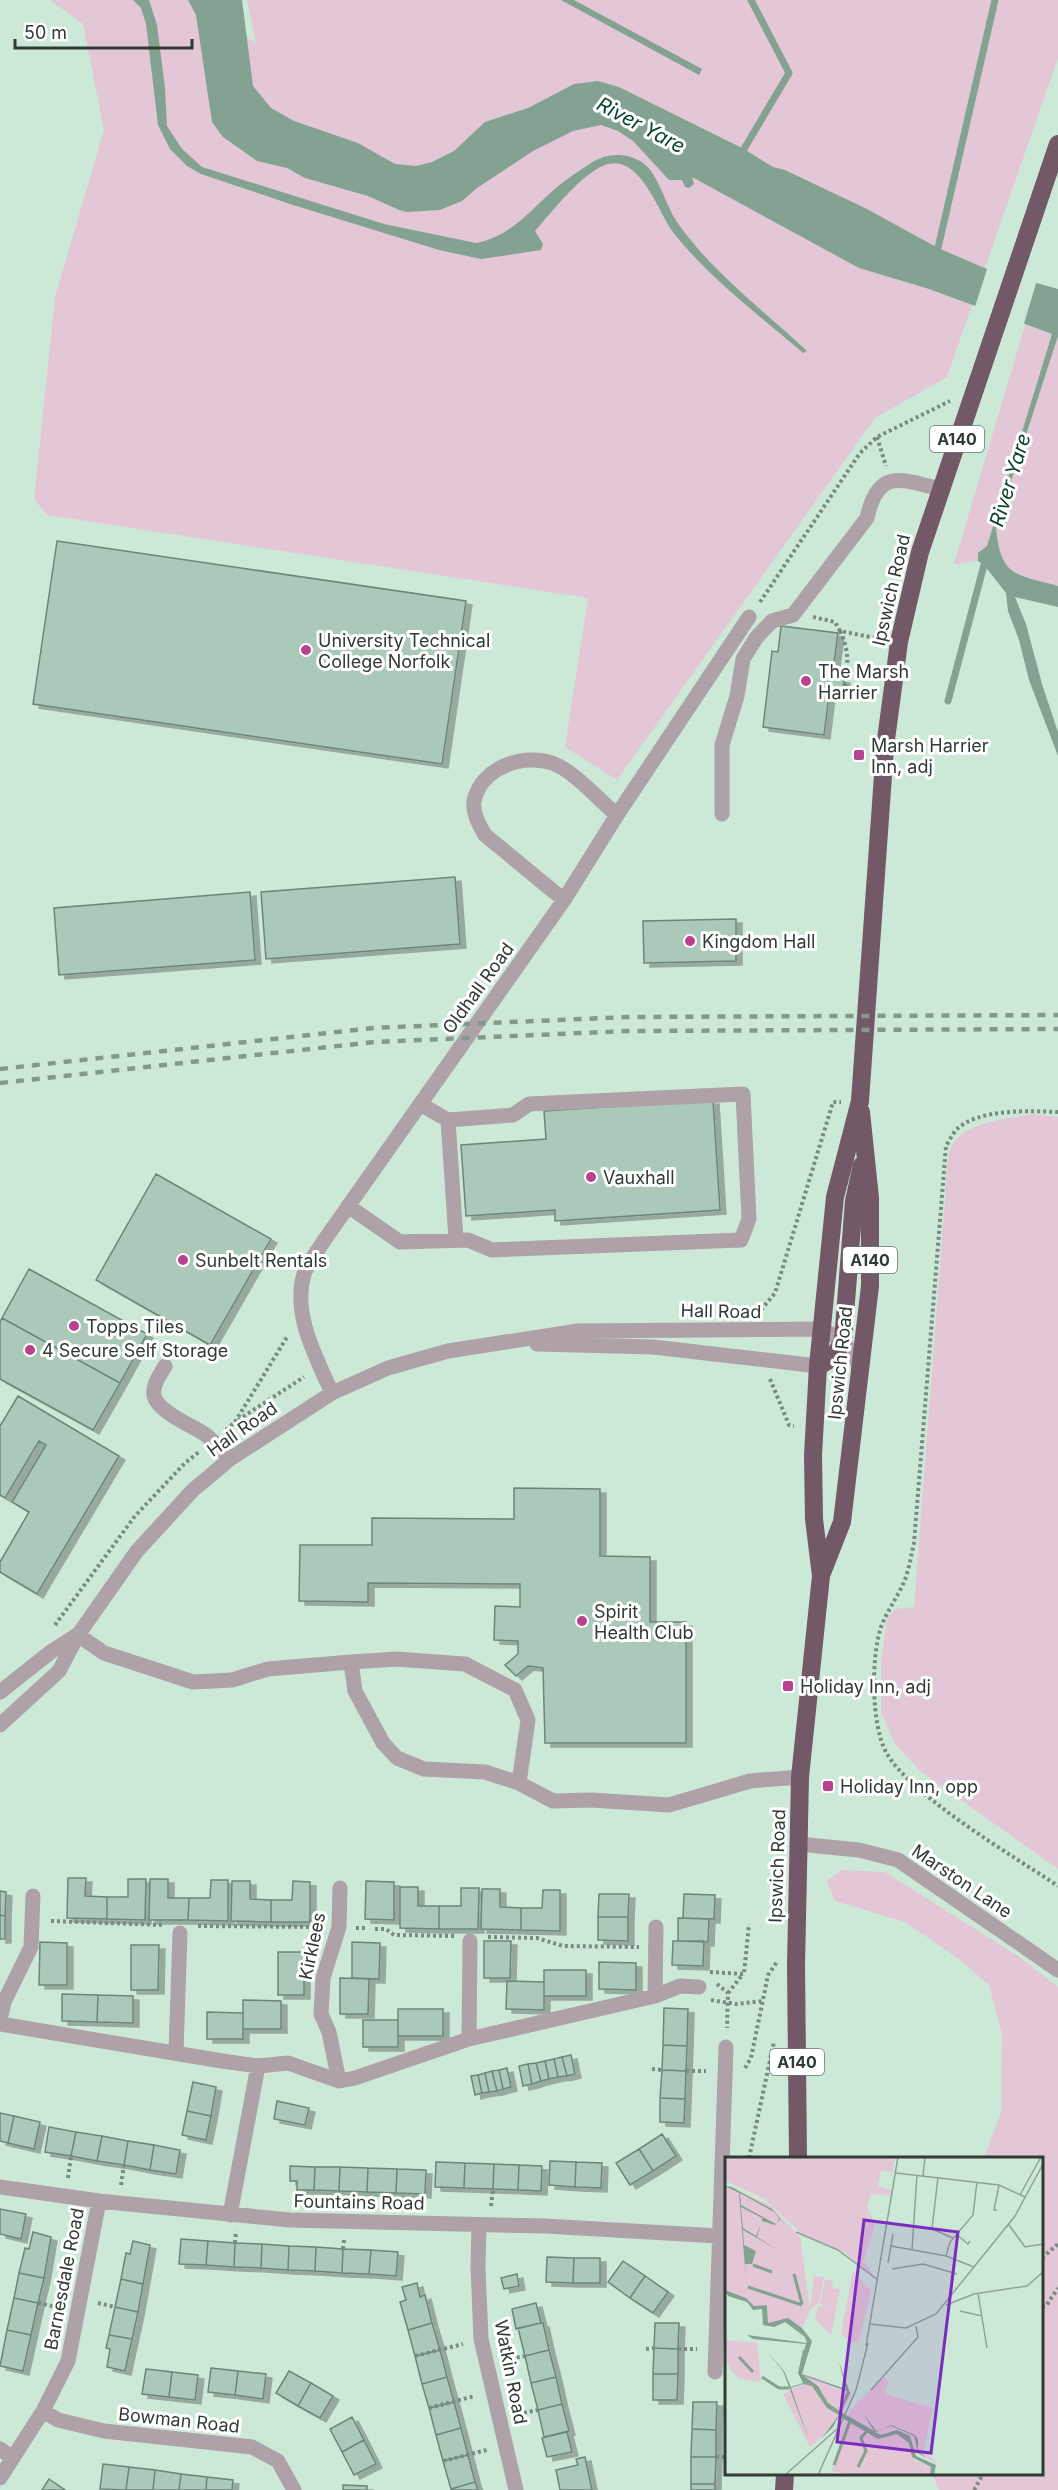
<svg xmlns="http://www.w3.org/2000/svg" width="1058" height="2490" viewBox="0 0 1058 2490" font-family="Inter,sans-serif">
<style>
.green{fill:#e3c7d6}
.water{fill:#84a291}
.pier{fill:#cce9d8}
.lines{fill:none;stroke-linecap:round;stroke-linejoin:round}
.stream{stroke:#84a291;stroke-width:7}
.building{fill:#aac9b8;stroke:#6c8677;stroke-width:1.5;filter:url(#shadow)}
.path{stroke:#788b80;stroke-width:4;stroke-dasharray:3 3;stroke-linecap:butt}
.minor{stroke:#aea1a8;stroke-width:15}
.highway{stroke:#735867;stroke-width:18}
.rail{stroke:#84988c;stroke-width:4.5;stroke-dasharray:8 8;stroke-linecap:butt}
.poi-dot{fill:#bb4090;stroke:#fff;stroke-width:2}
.labels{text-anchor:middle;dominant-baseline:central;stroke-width:6;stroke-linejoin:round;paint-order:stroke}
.shield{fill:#fff;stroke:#6e7671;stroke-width:1.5}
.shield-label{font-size:16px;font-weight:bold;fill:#303b34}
.street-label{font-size:18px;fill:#303b34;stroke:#fff}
.poi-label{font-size:18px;fill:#303b34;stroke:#fff;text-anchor:start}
.water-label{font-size:20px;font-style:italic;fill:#08432b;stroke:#fff}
.inset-river{fill:none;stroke:#84a291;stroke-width:3}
.inset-road{fill:none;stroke:#8ea396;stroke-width:1.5}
.view{fill:#7b2cbf;fill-opacity:0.15;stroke:#7b2cbf;stroke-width:3}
.inset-edge{fill:none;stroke:#303b34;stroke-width:3}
</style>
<defs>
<filter id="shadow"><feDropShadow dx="6" dy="4" stdDeviation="0" flood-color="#0004"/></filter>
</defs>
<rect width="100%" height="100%" fill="#cce9d8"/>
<!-- green -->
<path class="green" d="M50,0H198L256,44L247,0H1058V58L947,377L875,418L617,780L565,747L588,598L47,515L34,499L55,297L104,130L83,24Z
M1025,325L1053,334L987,546L979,553L978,561L954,564Z
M1058,336V586C1016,574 1001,578 996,528Z
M1034,1114L1058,1117V1869L920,1771L895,1744L881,1712V1660L887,1618L895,1609L914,1607L945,1199C946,1185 946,1160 951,1148C961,1122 1010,1118 1034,1114Z
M841,1870L885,1872L1018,1956L1058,1987V2490H939L932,2474H1042V2158H984L1001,2112L1002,2034L989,1985L960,1960L905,1922L835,1901L827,1881Z"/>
<!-- water -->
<path class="water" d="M133,0H149L157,25L165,88L167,126L182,149L202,167L384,224L476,243C512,236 531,209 557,187C568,178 580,170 591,163C607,153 627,152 643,163C658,173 666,206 677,222C710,270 764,311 807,351L803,353C759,315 709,278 673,232C658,212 641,156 608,164C583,171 552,212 535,231L543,244L541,250L481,259L439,250L290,204L201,174L187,166L170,149L158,125L146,24L141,8Z
M188,0H242L253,86L271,108L294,121L358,143L395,164L416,166L432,162L454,151L485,122L528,108L574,84L598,81L619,87L744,149L773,167L785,170L867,209L938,248L987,269L1058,289V336L996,528C1001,578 1016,574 1058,586V607L1015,597L1026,624L1042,684L1058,732V756L1029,680L1019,640L1008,611L1006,593L984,565L978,561V553L987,546L1052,334L926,288L859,268L692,177L694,184L689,188L685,187L682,180H669L633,141L618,131L601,125L573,131L533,151L477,188L462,201L440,210L407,212L399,210L368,196L305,178L287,168L257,161L223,137L212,122L196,15Z
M561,0H574L702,69L699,75Z"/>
<!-- pier -->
<path class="pier" d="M988,266L1037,280L1023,327L974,310Z"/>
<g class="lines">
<!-- stream -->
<path class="stream" d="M744,149L789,73L751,0
M938,248L995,0
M948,701L984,565"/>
</g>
<!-- building -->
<path class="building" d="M57,541L466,601L442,764L33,704Z
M781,626L838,633L832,677L844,679L843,689L830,687L824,735L763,727L772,651L778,652Z
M455,877L460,944L266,959L261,892Z
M250,892L255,960L59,975L54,908Z
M736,919V961L644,963L643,921Z
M713,1100L720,1210L555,1221V1210L466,1216L461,1145L546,1139L544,1111Z
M156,1174L271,1239L210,1345L96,1280Z
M29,1269L147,1334L120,1383L2,1318Z
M2,1318L120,1383L93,1430L0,1379V1322Z
M18,1396L119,1456L37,1594L0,1572V1562L29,1512L12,1502L46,1445L39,1441L5,1498L0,1495V1426Z
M514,1488L600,1489V1556L650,1557V1622H686V1743H545L543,1668L528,1666L516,1676L505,1665L518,1654V1641L494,1640L495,1606L520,1607V1584L368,1583V1602L299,1601L300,1545H372V1518L514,1519Z
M68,1878H86L85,1896L107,1897V1919L67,1918Z
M128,1879H146L145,1920L107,1919V1897H128Z
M150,1879H168V1898H189L188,1920H149Z
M211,1880H228V1921L188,1920L189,1898H210Z
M232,1881H250V1899L271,1900V1922L231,1921Z
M293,1881L310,1882V1922H271V1900H292Z
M366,1881L394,1882V1920L365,1919Z
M400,1887H418V1906H439V1929L400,1928Z
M461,1888H479L478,1929H439V1906H461Z
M482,1889H500V1907L521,1908V1930L481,1929Z
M543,1890H560V1931L521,1930V1908H542Z
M0,1891L6,1892L5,1916L0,1915Z
M599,1894H629L628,1917H598Z
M684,1894L715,1895L714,1919L683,1918Z
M0,1915L5,1916V1939H0Z
M598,1917H628V1941L598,1940Z
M678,1918L709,1919L708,1942L678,1941Z
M484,1941H511L510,1978H484Z
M673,1941H704L703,1966L672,1965Z
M40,1942L67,1943V1985H39Z
M352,1942L380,1943L379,1979L352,1978Z
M131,1945H159L158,1990H131Z
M278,1952H304V1995H278Z
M599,1962L636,1963V1990L599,1989Z
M544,1970H586V1996H544Z
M340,1978L369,1979L368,2014H340Z
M507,1981L544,1982V2010L506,2009Z
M62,1994L98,1995L97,2022L62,2021Z
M98,1995L133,1996V2023L97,2022Z
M243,2000L281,2001V2029H243Z
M664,2008L688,2009L687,2046L663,2045Z
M398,2009H443V2036H398Z
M207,2012L243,2013V2039H207Z
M363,2020H398V2047H363Z
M663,2045L687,2046L686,2071L662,2070Z
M571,2055L575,2074L567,2076L562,2057Z
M562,2057L567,2076L558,2077L554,2059Z
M554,2059L558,2077L549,2079L545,2061Z
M545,2061L549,2079L541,2081L536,2063Z
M536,2063L541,2081L532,2084L528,2064Z
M528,2064L532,2084L523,2086L519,2066Z
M507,2068L511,2087L503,2089L499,2070Z
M499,2070L503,2089L497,2091L492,2071Z
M662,2070L686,2071L685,2099L660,2098Z
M492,2071L497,2091L489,2092L485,2073Z
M485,2073L489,2092L482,2093L478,2075Z
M478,2075L482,2093L475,2095L471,2076Z
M193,2082L216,2087L211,2116L187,2111Z
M660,2098L685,2099L684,2123L660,2122Z
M277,2101L309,2108L305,2125L274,2119Z
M187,2111L211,2116L206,2140L182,2135Z
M0,2113L14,2116L8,2143L0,2141Z
M14,2116L40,2122L34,2149L8,2143Z
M49,2127L76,2132L71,2156L45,2152Z
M76,2132L102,2136L97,2161L71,2156Z
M662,2134L676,2156L653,2171L639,2149Z
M102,2136L128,2141L124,2165L97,2161Z
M128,2141L154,2145L150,2170L124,2165Z
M154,2145L180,2150L176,2174L150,2170Z
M639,2149L653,2171L630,2185L616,2163Z
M550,2161L576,2162L575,2187L549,2185Z
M436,2162L465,2163L464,2188L435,2187Z
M576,2162L602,2163L601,2188L575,2187Z
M465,2163L494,2164L493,2189L464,2188Z
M494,2164L519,2165L518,2190L493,2189Z
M519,2165L542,2166L541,2191L518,2190Z
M290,2166L315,2167L314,2190H297V2181H290Z
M315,2167H340L339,2191L314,2190Z
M340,2167L368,2168L367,2192L339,2191Z
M368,2168L397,2169L396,2193L367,2192Z
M397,2169L426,2170L425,2194L396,2193Z
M0,2209L26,2214L21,2239L0,2234Z
M33,2232L51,2237L44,2278L19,2273L25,2248L29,2249Z
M181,2239L208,2241L206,2265L179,2264Z
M133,2241L150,2245L143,2284L121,2279L126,2253L130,2254Z
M208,2241L235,2243L234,2267L206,2265Z
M235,2243L262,2244L261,2268L234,2267Z
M262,2244L289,2246L288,2270L261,2268Z
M289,2246L316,2247L315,2271L288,2270Z
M316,2247L343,2249L342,2273L315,2271Z
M343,2249L371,2250L369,2274L342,2273Z
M371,2250L398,2252L396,2276L369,2274Z
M547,2257L574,2258L573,2283L546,2282Z
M574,2258H600V2283H573Z
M623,2261L645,2276L630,2298L608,2282Z
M19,2273L44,2278L38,2303L14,2298Z
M517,2274L519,2286L504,2289L501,2278Z
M645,2276L668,2292L653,2313L630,2298Z
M121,2279L143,2284L138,2312L115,2307Z
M417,2283L420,2297L425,2295L432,2323L408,2330L400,2302L406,2300L402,2287Z
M14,2298L38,2303L31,2335L7,2330Z
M536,2303L541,2323L516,2329L512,2309Z
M115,2307L138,2312L132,2339L109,2335Z
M432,2323L440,2350L415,2356L408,2330Z
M541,2323H543L549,2350L525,2356L518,2328Z
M655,2323H679L678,2349L654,2348Z
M7,2330L31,2335L23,2371L0,2366Z
M109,2335L132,2339L125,2371L107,2367L110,2349L106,2348Z
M654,2348L678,2349V2374H653Z
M440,2350L447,2377L422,2384L415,2356Z
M549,2350L556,2377L531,2383L525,2356Z
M211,2368L238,2371L235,2395L208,2392Z
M146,2369L172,2372L169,2397L142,2394Z
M238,2371L266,2374L263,2399L235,2395Z
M289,2371L311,2383L298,2406L276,2393Z
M172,2372L198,2375L195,2400L169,2397Z
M653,2374H678L677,2400H653Z
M447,2377L454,2402L429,2408L422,2384Z
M556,2377L562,2404L538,2410L531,2383Z
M311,2383L333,2396L320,2418L298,2406Z
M454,2402L461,2428L436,2435L429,2408Z
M693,2402H717L716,2430L692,2429Z
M562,2404L569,2431L544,2437L538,2410Z
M352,2417L364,2440L342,2452L330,2429Z
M461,2428L468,2455L443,2461L436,2435Z
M692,2429L716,2430V2457H691Z
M567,2432L572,2452L547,2457L542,2438Z
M364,2440L376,2464L354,2475L342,2452Z
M468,2455L475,2482L451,2489L443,2461Z
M585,2457L592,2490H560L556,2470L578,2465L576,2459Z
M691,2457H716L715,2484H691Z
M103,2464L129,2467L126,2490L100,2489Z
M129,2467L155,2470L153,2490H126Z
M155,2470L181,2474L179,2490H153Z
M181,2474L207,2477L206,2490H179Z
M207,2477L233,2480L232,2490H206Z
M49,2479L65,2490H42Z
M475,2482L478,2490H451V2489Z
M691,2484H715V2490H691Z
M343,2485L367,2486V2490H343Z"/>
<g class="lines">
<!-- path -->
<path class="path" d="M877,437L886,466
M760,602L860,453L877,437L950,401
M813,617L835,622L840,631L880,639
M840,631C849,649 848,665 846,684H843
M1058,1112C1030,1111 978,1108 956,1130C952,1135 949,1141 946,1146L914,1543C911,1556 909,1570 904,1582C897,1598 887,1611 881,1627C871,1657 871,1724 886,1752C909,1795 1015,1857 1058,1886
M761,1310L775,1293L833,1102H841
M770,1379L789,1425L794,1426
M238,1420L304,1377
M226,1430L235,1422L287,1337
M55,1625L135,1516L185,1463L199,1452
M51,1921L163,1925
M198,1926L319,1927
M356,1928H366
M375,1929H386L394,1935L454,1936
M488,1937L537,1938L563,1946L639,1947
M710,1972L744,1974L749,1924
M717,1984L728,1993L727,2028
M728,1993L743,1974
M711,2000L736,2004L763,2001
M745,2068L751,2058L768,1975L777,1962
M652,2069L662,2070
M686,2071H706
M749,2158L774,2042
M68,2178L71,2156
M121,2185L124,2165
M339,2203V2191
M491,2206L493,2189
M235,2243L236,2231
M343,2249L344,2240
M1042,2258L1058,2244
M38,2303L61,2308
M98,2303L115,2307
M1042,2307L1046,2306L1058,2288
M646,2349L654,2348
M678,2349H697
M415,2356L463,2344
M505,2360L525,2356
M429,2408L475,2396
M518,2414L538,2410
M716,2457H726
M443,2461L487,2450
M974,2490L983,2474"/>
<!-- minor -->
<path class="minor" d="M722,814V745L737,696L743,659L756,638L772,621L793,615L867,518C878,468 900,479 940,489
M564,900L485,835C480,826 472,813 474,801C481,768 522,753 552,763C573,770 599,800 617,815
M448,1120L456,1240
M348,1206L400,1242L468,1240L492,1250L741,1240L749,1219L743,1094L529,1104L513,1115L448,1120L420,1104
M537,1344L653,1347L818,1366
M165,1366C160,1375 152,1385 154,1396C158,1412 193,1426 206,1435C215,1442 222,1451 230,1459
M332,1393C316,1357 292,1314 304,1274C308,1263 317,1252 323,1242L564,900L617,815L749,617
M78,1635L104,1653L193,1682L232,1680L268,1669L351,1662L396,1659L465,1664L515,1690L528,1720L519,1783
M351,1662L355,1691L383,1743L397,1758L424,1769L485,1772L519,1783L553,1801L591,1800L669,1805L750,1781L800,1777
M0,1692L52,1651L77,1635
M0,1725L59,1671L78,1635L137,1551L193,1490L230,1459L332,1393L388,1368L448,1351L578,1331L821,1329C846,1341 849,1345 861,1370
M798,1844L859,1850L898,1860L1058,1970
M655,1996L656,1927
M0,2020L4,2002L31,1947L33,1896
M0,2024L222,2061L258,2066L288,2063L339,2081L355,2078L469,2039L655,1996L680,1986L699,1987
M469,2039L470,1941
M176,2052L180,1933
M339,2081L329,2032L321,2014L323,1978L339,1927L340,1888
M0,2187L99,2201L290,2220L545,2226L719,2236
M230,2215L258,2066
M479,2225L478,2267L481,2339L516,2490
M715,2372L726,2047
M43,2411L58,2420L104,2431L252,2447L278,2461L294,2490
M0,2449L13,2458
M0,2478L43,2411L68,2361L99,2201"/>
<!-- highway -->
<path class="highway" d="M818,1366C831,1361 837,1353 843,1340L854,1201L862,1165
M822,1573L842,1522L870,1286V1198L861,1112
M798,2158L796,1965L800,1777L821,1576L814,1519L813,1455L818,1366L835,1197L860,1101L885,747L899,642L920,552L1058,144
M784,2490L785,2474"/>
<!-- rail -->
<path class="rail" d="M0,1069L373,1028L628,1017L1058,1015
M0,1083L374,1042L628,1031L1058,1029"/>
</g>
<!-- markers -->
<g class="poi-dot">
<circle cx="306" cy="650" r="6"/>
<circle cx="806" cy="681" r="6"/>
<rect x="853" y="749" width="12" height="12" rx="3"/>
<circle cx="690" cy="941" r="6"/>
<circle cx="591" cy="1177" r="6"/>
<circle cx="183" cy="1260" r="6"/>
<circle cx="74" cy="1326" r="6"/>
<circle cx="30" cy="1350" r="6"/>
<circle cx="582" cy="1621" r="6"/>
<rect x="782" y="1680" width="12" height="12" rx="3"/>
<rect x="822" y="1780" width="12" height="12" rx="3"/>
</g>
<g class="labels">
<!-- shield labels -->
<g class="shield">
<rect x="930" y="426" width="54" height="26" rx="4.5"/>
<rect x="843" y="1247" width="54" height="26" rx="4.5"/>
<rect x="770" y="2049" width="54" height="26" rx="4.5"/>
</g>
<g class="shield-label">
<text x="957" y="439">A140</text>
<text x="870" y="1260">A140</text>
<text x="797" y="2062">A140</text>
</g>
<!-- street labels -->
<g class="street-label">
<text transform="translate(891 590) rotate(-77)">Ipswich Road</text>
<text transform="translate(478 988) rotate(-54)">Oldhall Road</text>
<text transform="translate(721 1311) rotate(1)">Hall Road</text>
<text transform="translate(840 1363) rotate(-84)">Ipswich Road</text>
<text transform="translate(242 1429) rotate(-35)">Hall Road</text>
<text transform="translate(777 1866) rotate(-88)">Ipswich Road</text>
<text transform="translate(962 1881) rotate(34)">Marston Lane</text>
<text transform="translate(312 1946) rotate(-78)">Kirklees</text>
<text transform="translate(359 2202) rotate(1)">Fountains Road</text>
<text transform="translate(64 2279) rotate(-79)">Barnesdale Road</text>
<text transform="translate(511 2372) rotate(79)">Watkin Road</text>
<text transform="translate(179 2420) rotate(6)">Bowman Road</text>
</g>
<!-- poi labels -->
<g class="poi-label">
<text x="318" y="640">University Technical<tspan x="318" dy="21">College Norfolk</tspan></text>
<text x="818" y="671">The Marsh<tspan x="818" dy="21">Harrier</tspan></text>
<text x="871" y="745">Marsh Harrier<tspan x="871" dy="21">Inn, adj</tspan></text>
<text x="702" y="941">Kingdom Hall</text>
<text x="603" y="1177">Vauxhall</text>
<text x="195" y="1260">Sunbelt Rentals</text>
<text x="86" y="1326">Topps Tiles</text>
<text x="42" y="1350">4 Secure Self Storage</text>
<text x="594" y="1611">Spirit<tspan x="594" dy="21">Health Club</tspan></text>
<text x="800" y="1686">Holiday Inn, adj</text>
<text x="840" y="1786">Holiday Inn, opp</text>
</g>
<!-- water labels -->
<g class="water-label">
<text transform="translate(641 125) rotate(28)">River Yare</text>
<text transform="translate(1010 480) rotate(-73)">River Yare</text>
</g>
</g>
<!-- overview -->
<g transform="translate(725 2157)">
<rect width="318" height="318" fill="#cce9d8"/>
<path d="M0,0H170L168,15L156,14L153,29L167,33L166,38L146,37L142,50L150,66L139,104L151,121L119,95L77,77L38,41L0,24ZM0,28L45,48L75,80L85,151L89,119L99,120L94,145L85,153L77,171L62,162L43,166V150L29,149L21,141L0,133ZM128,114L146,134L134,184L126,186L116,176ZM100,122L108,124L107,131L115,132L106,178L90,162L93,149L105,150L95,147ZM0,183L32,186L36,225L15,222L8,216L0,202ZM84,218L127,236L118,256L103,246L93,229L80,223L79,219ZM159,220L164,224L160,237L208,251L199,293L215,309L184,290L189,303L206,310L205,318H127L106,314L117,288L110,284L126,252ZM78,227L87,229L102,251L114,258L108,270L85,290L58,237Z" fill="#e3c7d6"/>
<path d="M0,29L7,30L14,34L47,52L59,66L55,62L50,68L37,64V61L16,50L18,71L31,79L36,67L32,80L53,93L18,73L19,88L31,94L27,107H20L22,135L14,36ZM15,36L49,55L54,61L51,67L16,48ZM0,133L21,141L29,149L42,148L43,166L63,161L77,171L87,184L77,217L121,232L114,205L125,236L116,255L149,274L138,256L152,275L166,268L190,278L193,283V294L201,301L193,296L189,279L166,269L150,275L156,278L172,273L185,279L191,299L211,308L209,318H205L206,310L187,300L184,286L172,277L153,282L114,259L108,270L97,281L114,258L102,251L87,229L78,227L66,231L84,283L58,214L40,192L59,214L66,230L78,226L73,216L78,193L10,186L79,193L81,187L28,182L22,178L82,186L80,180L60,165L49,170L38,168L37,152L28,153L22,145L3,139ZM79,219L122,234L115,254L103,246L93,229Z" fill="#84a291" fill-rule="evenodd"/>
<path class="inset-river" d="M28,108L47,115M69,117L77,147M23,130L77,148M14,200L28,215M37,220L54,231H64M109,308L125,264M133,310L141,294L136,281L141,275"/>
<path class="inset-road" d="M171,16L274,28L300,40M198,19L200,0M213,20L207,72L228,81M295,38L316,0M272,53H269L274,28M284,68L300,90L318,87M71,75L113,93L153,123M231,77L243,87L245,84M166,89L221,99L249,110M187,93L192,18M221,99L225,85L248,58L252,25M163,106L168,77M167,112L198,107L232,117M253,136L262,191M221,148L249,137L302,129L318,115M235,154L257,159M145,167L181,171L211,157L290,59L318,7M141,189L173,0M146,233L193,180L191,169M60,318L112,272M93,318L131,233L143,186"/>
<path class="view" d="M139,63L233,75L206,296L112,285Z"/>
<rect width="318" height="318" class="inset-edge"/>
</g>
<!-- scale -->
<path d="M15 39v9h177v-9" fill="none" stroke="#303b34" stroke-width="3"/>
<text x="24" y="39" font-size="18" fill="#303b34" stroke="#ffffff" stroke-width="4.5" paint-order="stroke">50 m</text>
</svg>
